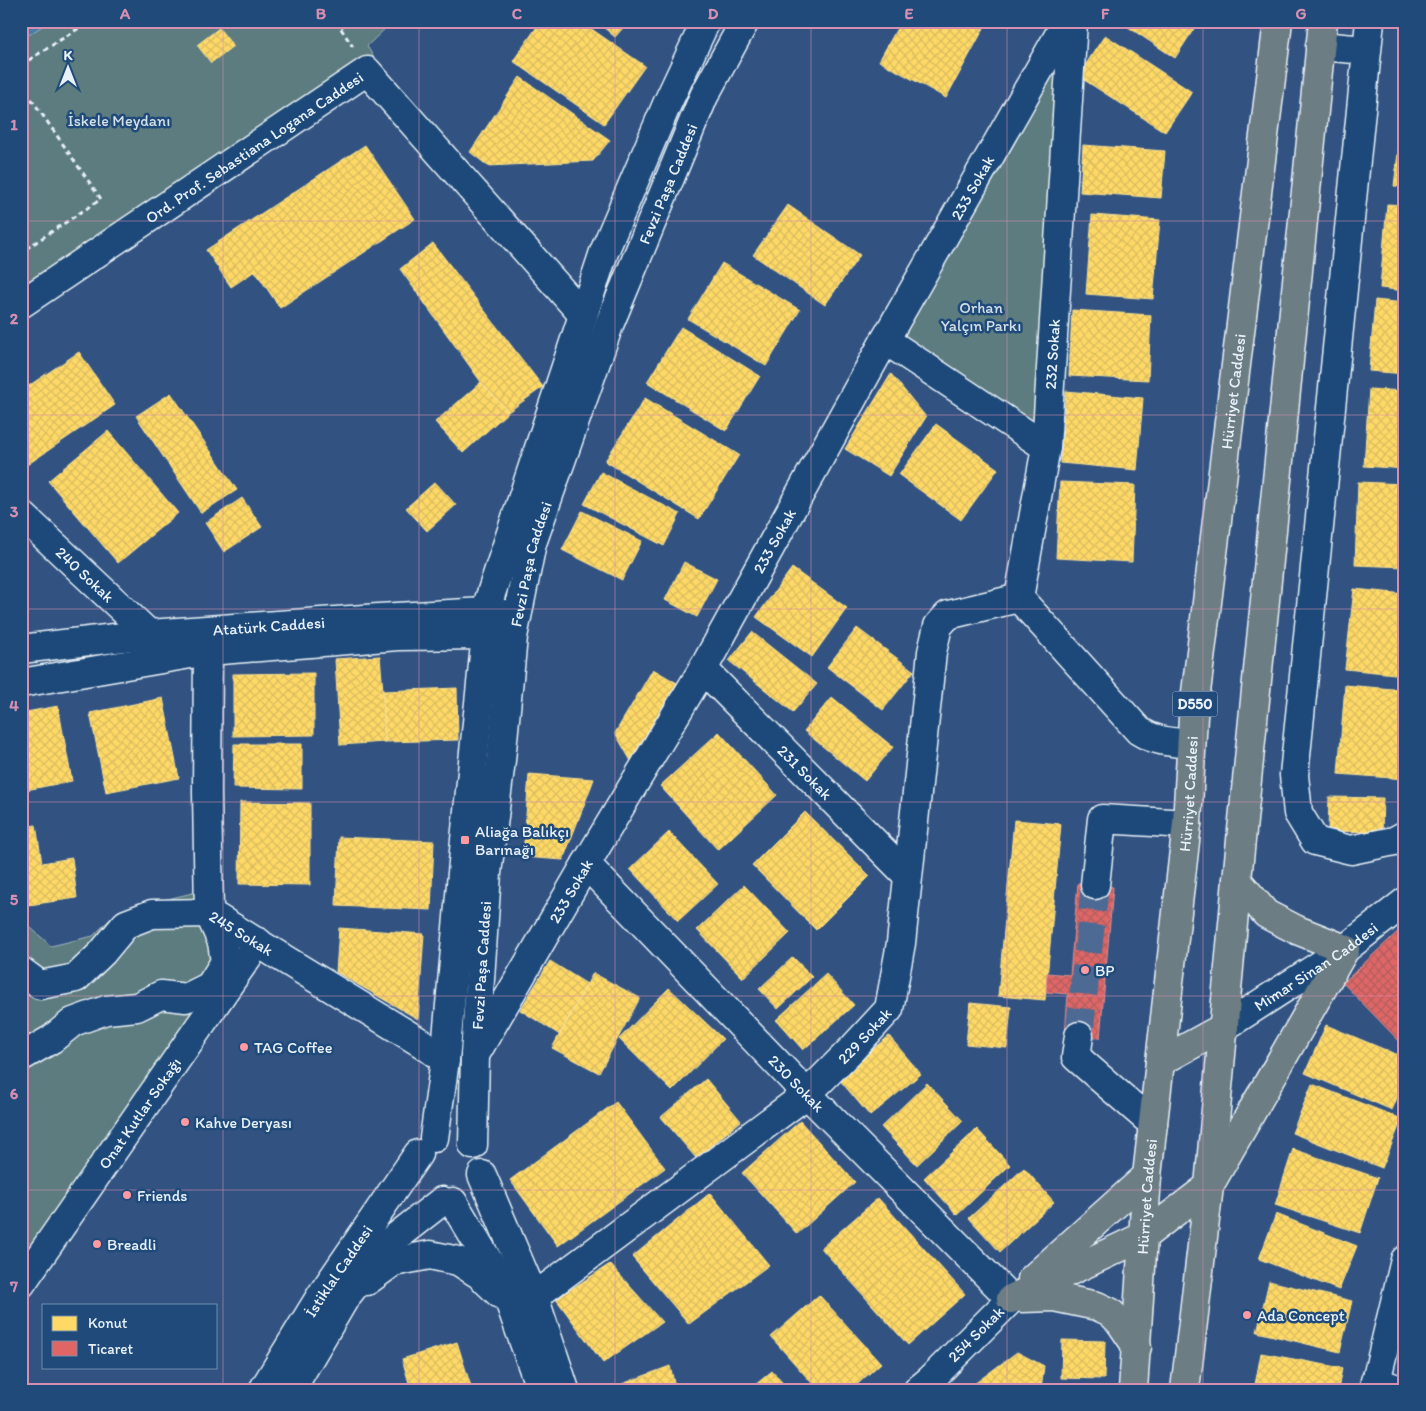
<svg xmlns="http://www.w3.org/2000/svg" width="1426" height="1411" viewBox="0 0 1426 1411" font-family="Itim,sans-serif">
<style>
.green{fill:#5b7b7f;stroke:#a2b6bc}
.water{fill:#4a7ba7;stroke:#89aac7}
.homes{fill:url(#homes-cross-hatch);stroke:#f8e092}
.shops{fill:url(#shops-cross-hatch);stroke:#e29092}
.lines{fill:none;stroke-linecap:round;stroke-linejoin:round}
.minor-tunnel{stroke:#4d6b94;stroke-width:28;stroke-dasharray:28 14;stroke-linecap:butt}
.minor-casing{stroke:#e8f1f8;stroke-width:31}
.highway-casing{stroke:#e8f1f8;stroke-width:31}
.path{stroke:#e8f1f8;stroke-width:3;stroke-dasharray:5 4;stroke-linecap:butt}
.minor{stroke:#1f4a7a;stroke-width:28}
.highway{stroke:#6d7d84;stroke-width:28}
.grid{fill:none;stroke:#d78fb1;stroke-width:1;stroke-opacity:0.55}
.poi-dot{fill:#ff9aa2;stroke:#1f4a7a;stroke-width:2}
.labels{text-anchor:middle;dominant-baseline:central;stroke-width:5;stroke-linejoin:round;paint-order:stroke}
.shield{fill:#1f4a7a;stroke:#acbfd2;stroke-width:1}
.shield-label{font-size:15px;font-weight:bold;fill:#e8f1f8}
.park-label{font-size:16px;fill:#d3dfe6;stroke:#1f4a7a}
.street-label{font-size:16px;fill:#e8f1f8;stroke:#1f4a7a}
.poi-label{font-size:16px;fill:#e8f1f8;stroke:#1f4a7a;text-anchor:start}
.neatline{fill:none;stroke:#d78fb1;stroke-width:2}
.grid-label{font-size:16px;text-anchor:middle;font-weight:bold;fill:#d78fb1}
</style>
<defs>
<pattern id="homes-cross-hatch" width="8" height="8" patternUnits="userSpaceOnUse" patternTransform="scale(1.25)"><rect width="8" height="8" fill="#ffd966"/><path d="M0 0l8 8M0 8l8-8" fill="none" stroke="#dabc60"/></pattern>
<pattern id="shops-cross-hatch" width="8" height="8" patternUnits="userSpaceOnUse" patternTransform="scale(1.25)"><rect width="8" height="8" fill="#e06666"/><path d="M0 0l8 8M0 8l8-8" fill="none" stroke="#b25d5e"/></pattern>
</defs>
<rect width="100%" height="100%" fill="#325382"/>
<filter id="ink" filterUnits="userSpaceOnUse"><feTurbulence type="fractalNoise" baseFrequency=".02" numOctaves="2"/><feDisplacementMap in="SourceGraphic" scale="10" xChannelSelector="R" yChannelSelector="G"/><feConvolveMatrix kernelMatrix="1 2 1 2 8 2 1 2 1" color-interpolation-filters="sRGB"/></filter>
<g filter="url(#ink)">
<!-- green -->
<path class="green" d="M50,21H393L367,46L377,63L21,304V40Z
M1067,21L1046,447L885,340Z
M209,889V913L253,939L21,1281V919L51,946L93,936L118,911Z"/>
<!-- water -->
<path class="water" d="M21,21H50L21,40Z"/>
<!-- homes -->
<path class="homes" d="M541,21H580L645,66L604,124L513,61Z
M596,21H629L615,37Z
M901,21H972L984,28L946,98L879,61Z
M1119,21H1199L1175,58Z
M219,28L233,46L211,63L197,45Z
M1105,35L1192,92L1165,132L1078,76Z
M520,77L610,140L593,161L488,166L470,152Z
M1405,95V187L1394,186Z
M365,145L415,219L280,308L255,271L231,287L206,250Z
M1083,145L1165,151L1161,198L1080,192Z
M1387,204L1405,205V291L1380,288Z
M788,205L860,255L825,305L753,255Z
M1092,215L1160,220L1153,299L1086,294Z
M433,243L543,387L508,412L481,382L400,269Z
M722,263L800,310L766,366L688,319Z
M1375,300L1405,303V374L1369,371Z
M1072,310L1151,315L1148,380L1069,376Z
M681,327L760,376L726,431L647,382Z
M79,352L115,405L21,469V391Z
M891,374L926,417L889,476L845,449Z
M481,382L508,412L463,453L435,422Z
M1369,389L1405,391V469L1364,466Z
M1066,391L1143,398L1137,470L1060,463Z
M171,393L237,490L201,513L136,416Z
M645,398L739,455L699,519L605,461Z
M936,424L998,469L961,520L899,475Z
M108,431L178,513L118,563L48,481Z
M601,472L680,514L664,546L584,504Z
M435,482L456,505L427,531L406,508Z
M1060,482L1135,485L1132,562L1056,558Z
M1358,482L1405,484V567L1355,565Z
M242,498L262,527L224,552L205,523Z
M582,511L642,541L622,580L562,550Z
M684,562L717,579L697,617L665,600Z
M792,568L847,608L812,657L756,617Z
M1354,589L1405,594V675L1345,669Z
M857,628L914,671L883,710L827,667Z
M752,632L817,684L793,712L729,661Z
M380,656L383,691L385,742L340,745L335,659Z
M653,669L677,683L631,761L615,733Z
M314,673V735L233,736V674Z
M1345,685L1405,690V779L1338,774Z
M457,688L458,740L385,742L383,691Z
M832,697L893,747L865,781L804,731Z
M163,698L179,778L106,792L90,713Z
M58,706L72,781L21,791V713Z
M719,732L777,795L718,850L660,786Z
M234,744H302V789L233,788Z
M529,774L594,779L563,860L523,857Z
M1329,797L1383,798L1382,832L1328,831Z
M240,802L310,803V885L239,884Z
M805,812L870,876L816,930L752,865Z
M1014,820L1061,824L1045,1000L998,996Z
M36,825L42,863L72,858L77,898L29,905L21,897V827Z
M669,832L718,884L678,921L630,869Z
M339,837L434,841L431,910L336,906Z
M744,885L790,933L743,978L697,930Z
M339,928L424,934L418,1019L336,972Z
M793,957L812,977L778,1009L759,989Z
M550,961L587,984L560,1035L520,1010Z
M593,973L640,998L599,1073L552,1048Z
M826,974L854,1005L803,1050L776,1020Z
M669,988L723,1039L672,1091L619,1039Z
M970,1003L1011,1007L1007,1048L966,1044Z
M1326,1025L1405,1058V1079L1392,1110L1305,1073Z
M889,1036L921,1074L870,1116L838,1078Z
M706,1079L741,1121L696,1158L661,1117Z
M927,1083L963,1121L917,1165L881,1127Z
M1312,1084L1402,1119L1382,1168L1292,1133Z
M616,1102L665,1168L558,1246L510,1180Z
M800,1121L855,1182L797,1234L742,1173Z
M977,1129L1010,1165L957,1215L924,1178Z
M1293,1149L1378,1178L1360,1233L1275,1205Z
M1024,1168L1054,1202L1000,1252L969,1218Z
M710,1193L769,1265L689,1324L632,1257Z
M878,1198L965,1294L908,1345L821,1248Z
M1276,1214L1357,1246L1339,1290L1259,1259Z
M610,1264L662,1322L603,1363L556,1299Z
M1269,1281L1352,1301L1340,1352L1257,1332Z
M819,1295L881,1363L851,1390H818L771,1337Z
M1062,1340L1105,1341L1104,1379L1061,1378Z
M457,1342L472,1390H411L402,1359Z
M1017,1352L1044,1366L1041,1390H966Z
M1261,1353L1342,1368L1338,1390H1254Z
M670,1366L676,1390H623L622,1384Z
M772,1371L789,1390H749Z"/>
<!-- shops -->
<path class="shops" d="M1078,883L1113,887L1100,1038L1065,1035L1068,994L1046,992L1047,973L1070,975Z
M1404,926L1405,927V1047L1343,983Z"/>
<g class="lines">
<!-- minor-tunnel -->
<path class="minor-tunnel" d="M1079,1036L1095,885"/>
<!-- minor casing -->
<g class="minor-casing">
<g id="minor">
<path d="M1370,21L1294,775L1298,813L1315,841L1351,850L1394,841L1405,835"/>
<path d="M1320,46L1366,50"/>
<path id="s1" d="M21,304L367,71L583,315"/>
<path d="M885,340L1046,447"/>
<path id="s2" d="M21,514L149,634"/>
<path d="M1019,598L1139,731C1157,742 1171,742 1191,744"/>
<path id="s3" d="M21,649L149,634L379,618L485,612L503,614"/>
<path id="s4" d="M208,651L207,792L209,913L423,1044L445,1060"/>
<path id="s5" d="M703,669L907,875"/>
<path d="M21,683L208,651L398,636L486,635L504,636"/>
<path id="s6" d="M586,864L807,1094L1011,1299L930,1380L918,1390"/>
<path d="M1095,885L1102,819L1187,824"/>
<path d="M21,971L40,985L76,978L102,953L126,924L152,914L209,913L222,942L225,962L210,986L186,998L161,995L137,1007L106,1010L73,1022L52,1039L21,1057"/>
<path id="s7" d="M1224,1027L1345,949L1405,902"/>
<path d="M1079,1036L1076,1057L1153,1124"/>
<path id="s8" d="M475,1055L586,864L703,669L885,340L1067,21"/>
<path d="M434,1138L445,1060L465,840L486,635L485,612L534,463L604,252L667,104L706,21"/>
<path id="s9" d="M473,1145L475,1055L487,873L501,760L513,637L532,543L609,325L704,96L745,21"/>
<path d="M482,1175L534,1297L565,1390"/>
<path d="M453,1202L496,1274L511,1306L541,1390"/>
<path d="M367,1281L393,1262L430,1255L458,1261L480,1275L500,1294"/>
<path id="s10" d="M21,1284L258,942"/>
<path id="s11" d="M534,1297L807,1094L853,1048L889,1009L901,943L932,652L938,626L948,615L1019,598L1046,447L1073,21"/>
<path d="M1375,1381L1400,1390"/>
<path id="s12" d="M263,1390L320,1297L418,1154"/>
<path d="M291,1390L345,1298L387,1244L442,1201"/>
<path d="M1374,1390L1405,1260"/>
</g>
</g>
<!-- highway casing -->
<g class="highway-casing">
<g id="highway">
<path d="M1160,1062L1224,1027"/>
<path d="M1032,1279L1147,1176"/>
<path d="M1022,1298L1054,1297L1097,1306L1110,1312L1120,1322L1137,1347"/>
<path d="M1011,1299L1144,1236L1209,1186L1345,949L1297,930L1266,914L1237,880"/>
<path id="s13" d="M1133,1390L1147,1176L1187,824L1193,717L1278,21"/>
<path d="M1185,1390L1209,1186L1237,880L1323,21"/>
</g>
</g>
<!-- path -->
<path class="path" d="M336,21L353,47
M341,27L349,21
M21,65L90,21
M21,84L101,199L21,252
M21,1094L26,1086"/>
<!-- minor -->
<use href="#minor" class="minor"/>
<!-- highway -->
<use href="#highway" class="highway"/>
</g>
</g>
<!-- grid -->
<path class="grid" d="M223,21V1390M419,21V1390M615,21V1390M811,21V1390M1007,21V1390M1203,21V1390M21,221H1405M21,415H1405M21,609H1405M21,802H1405M21,996H1405M21,1190H1405"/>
<!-- markers -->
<g class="poi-dot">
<rect x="460" y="835" width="10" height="10" rx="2.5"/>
<circle cx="1085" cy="970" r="5"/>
<circle cx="244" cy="1047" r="5"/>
<circle cx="185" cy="1122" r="5"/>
<circle cx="127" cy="1195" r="5"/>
<circle cx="97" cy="1244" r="5"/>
<circle cx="1247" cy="1315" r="5"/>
</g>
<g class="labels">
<!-- shield labels -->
<rect class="shield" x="1172.5" y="691.5" width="45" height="25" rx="4"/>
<g class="shield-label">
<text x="1195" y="704">D550</text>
</g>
<!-- park labels -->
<g class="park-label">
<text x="119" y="120">İskele Meydanı</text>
<text x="981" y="307">Orhan<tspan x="981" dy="18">Yalçın Parkı</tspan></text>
</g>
<!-- street labels -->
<g class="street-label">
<text stroke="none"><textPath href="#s1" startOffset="281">Ord. Prof. Sebastiana Logana Caddesi</textPath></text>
<text stroke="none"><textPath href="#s9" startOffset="990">Fevzi Paşa Caddesi</textPath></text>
<text stroke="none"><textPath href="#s8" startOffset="1000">233 Sokak</textPath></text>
<text stroke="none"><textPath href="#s11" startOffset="1179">232 Sokak</textPath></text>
<text stroke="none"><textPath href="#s13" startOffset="1004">Hürriyet Caddesi</textPath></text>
<text stroke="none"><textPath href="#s8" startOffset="595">233 Sokak</textPath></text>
<text stroke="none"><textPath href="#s9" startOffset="585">Fevzi Paşa Caddesi</textPath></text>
<text stroke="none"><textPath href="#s2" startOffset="88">240 Sokak</textPath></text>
<text stroke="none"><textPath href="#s3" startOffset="249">Atatürk Caddesi</textPath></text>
<text stroke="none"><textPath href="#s5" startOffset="145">231 Sokak</textPath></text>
<text stroke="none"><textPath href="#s13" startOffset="599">Hürriyet Caddesi</textPath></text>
<text stroke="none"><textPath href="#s8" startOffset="190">233 Sokak</textPath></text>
<text stroke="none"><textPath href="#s4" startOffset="300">245 Sokak</textPath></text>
<text stroke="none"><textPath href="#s9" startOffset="180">Fevzi Paşa Caddesi</textPath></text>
<text stroke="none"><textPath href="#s7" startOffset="110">Mimar Sinan Caddesi</textPath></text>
<text stroke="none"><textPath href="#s11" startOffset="422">229 Sokak</textPath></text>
<text stroke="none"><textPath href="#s6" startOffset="304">230 Sokak</textPath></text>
<text stroke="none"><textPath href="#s10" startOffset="208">Onat Kutlar Sokağı</textPath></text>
<text stroke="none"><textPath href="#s13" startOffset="194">Hürriyet Caddesi</textPath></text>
<text stroke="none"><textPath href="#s12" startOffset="141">İstiklal Caddesi</textPath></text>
<text transform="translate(976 1334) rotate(-45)">254 Sokak</text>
</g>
<!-- poi labels -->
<g class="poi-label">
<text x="475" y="831">Aliağa Balıkçı<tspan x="475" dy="18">Barınağı</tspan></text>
<text x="1095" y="970">BP</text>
<text x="254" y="1047">TAG Coffee</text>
<text x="195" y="1122">Kahve Deryası</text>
<text x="137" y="1195">Friends</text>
<text x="107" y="1244">Breadli</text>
<text x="1257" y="1315">Ada Concept</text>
</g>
</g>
<!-- margin -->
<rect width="1426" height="1411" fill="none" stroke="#1f4a7a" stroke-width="55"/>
<!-- legend -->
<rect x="42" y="1304" width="175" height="65" fill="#1f4a7a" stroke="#6f8dac"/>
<rect x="52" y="1316" width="25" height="15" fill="#ffd966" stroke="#6f8dac"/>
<text x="88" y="1328" font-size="15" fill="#e8f1f8">Konut</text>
<rect x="52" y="1341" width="25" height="15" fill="#e06666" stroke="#6f8dac"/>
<text x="88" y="1354" font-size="15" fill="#e8f1f8">Ticaret</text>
<!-- north arrow -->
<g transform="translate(68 68)" stroke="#1f4a7a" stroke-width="4" paint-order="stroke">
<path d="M0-4L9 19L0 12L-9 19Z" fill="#e8f1f8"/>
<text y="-8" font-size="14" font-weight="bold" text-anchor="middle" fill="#e8f1f8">K</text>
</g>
<rect x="28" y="28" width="1370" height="1356" class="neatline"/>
<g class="grid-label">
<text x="125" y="19">A</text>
<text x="321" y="19">B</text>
<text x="517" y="19">C</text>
<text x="713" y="19">D</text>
<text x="909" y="19">E</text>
<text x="1105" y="19">F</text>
<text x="1301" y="19">G</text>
<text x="14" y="130">1</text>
<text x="14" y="324">2</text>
<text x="14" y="517">3</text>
<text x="14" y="711">4</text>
<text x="14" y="905">5</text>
<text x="14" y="1099">6</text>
<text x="14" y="1292">7</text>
</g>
</svg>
